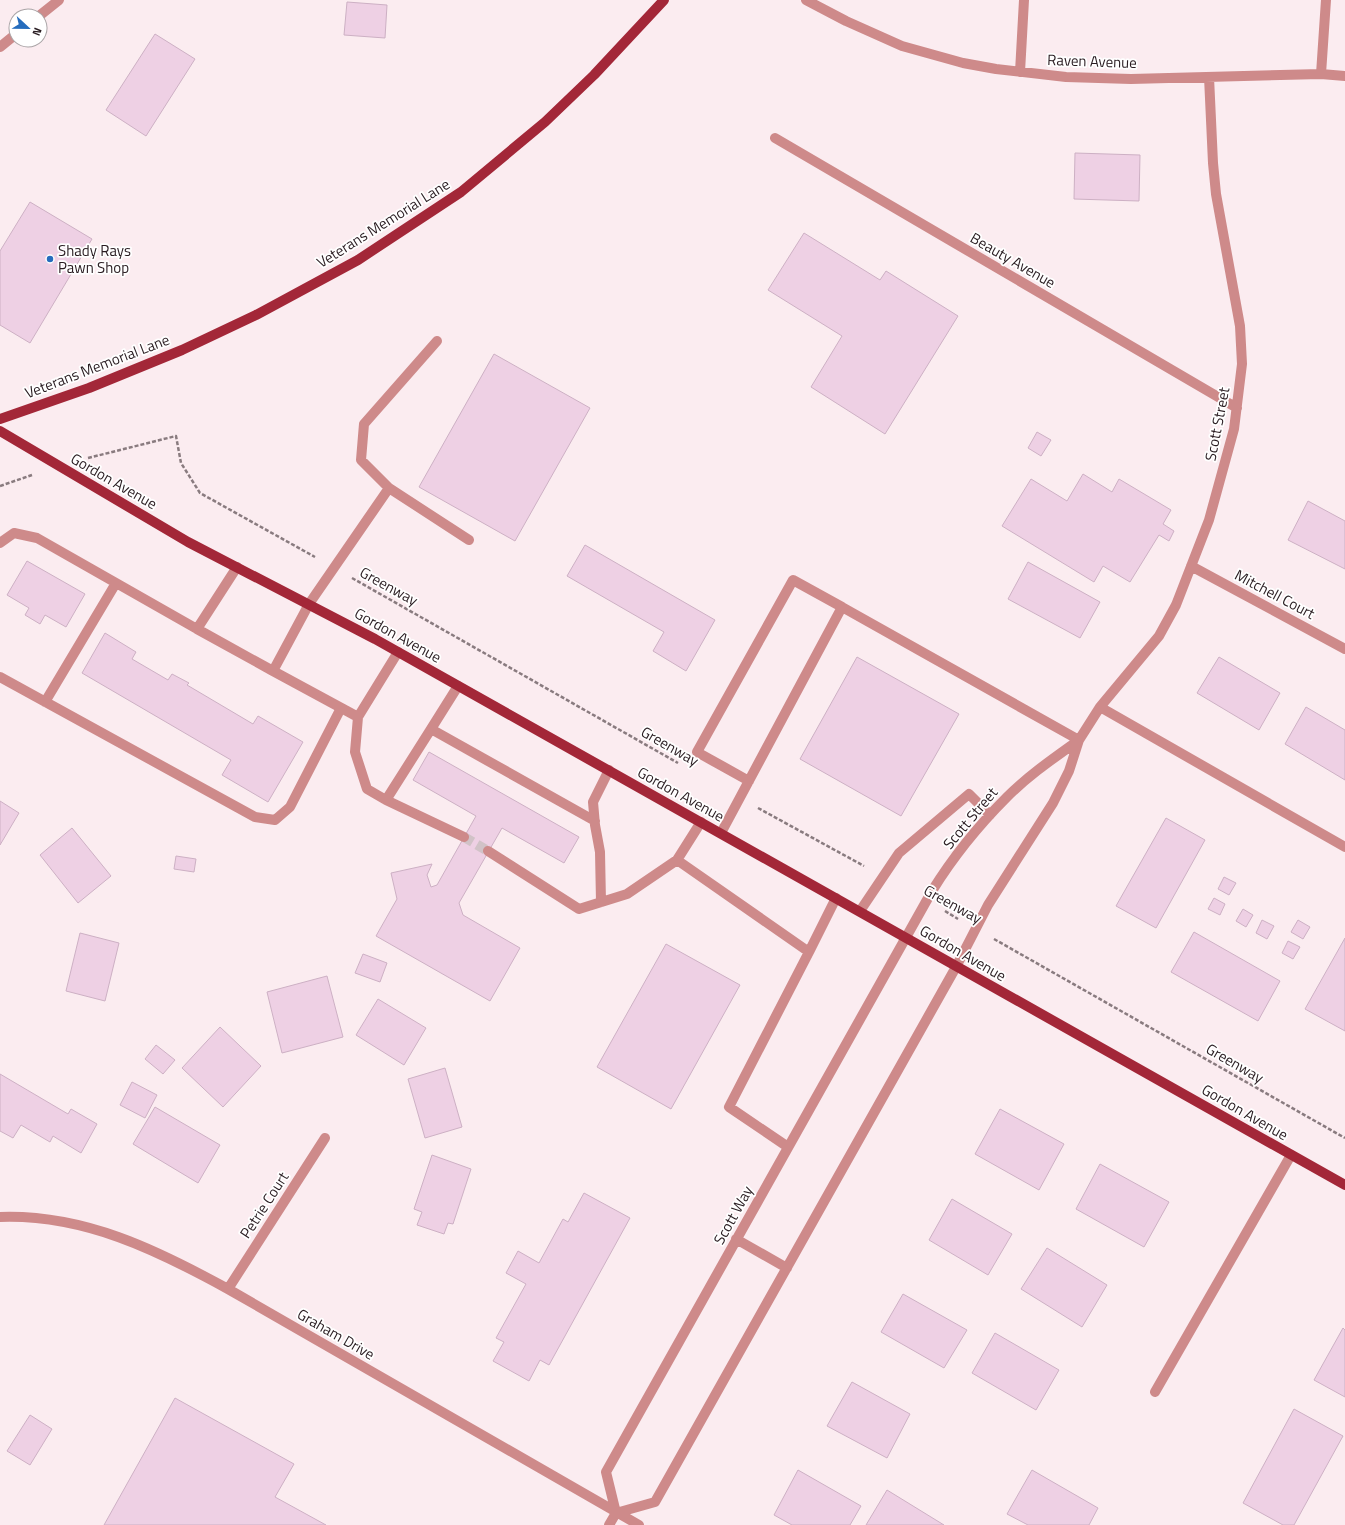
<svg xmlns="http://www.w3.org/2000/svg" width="1345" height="1525" viewBox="0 0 1345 1525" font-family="'Titillium Web',sans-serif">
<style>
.building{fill:#eed0e4;stroke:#cdb0c4}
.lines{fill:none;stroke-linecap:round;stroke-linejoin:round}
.minor-tunnel{stroke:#d1c2c7;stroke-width:10;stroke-dasharray:10 5;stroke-linecap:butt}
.path{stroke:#897b7f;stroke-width:2.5;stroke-dasharray:4 2;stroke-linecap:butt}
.minor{stroke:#ce8a8a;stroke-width:10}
.major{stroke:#a32738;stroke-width:10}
.poi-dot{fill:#256cbd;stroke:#fff;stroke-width:1.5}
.labels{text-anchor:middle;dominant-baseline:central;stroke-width:3.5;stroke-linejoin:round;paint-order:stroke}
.street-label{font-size:15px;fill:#291c21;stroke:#fff}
.poi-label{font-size:15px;fill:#291c21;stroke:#fff;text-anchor:start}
</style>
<rect width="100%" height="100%" fill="#fbecf0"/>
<!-- building -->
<path class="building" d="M347,2L387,5L385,38L344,35Z
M155,34L195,59L146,136L106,110Z
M1075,153L1140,155L1139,201L1074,199Z
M30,202L92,239L30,343L0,325V251Z
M804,233L880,280L886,271L958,316L885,434L811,387L842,336L768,290Z
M494,354L590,408L515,541L419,487Z
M1037,432L1051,440L1041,456L1028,448Z
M1083,474L1112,492L1119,479L1171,510L1163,524L1174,531L1169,541L1159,535L1130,582L1103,566L1094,582L1002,526L1031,479L1067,501Z
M1308,501L1345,521V569L1288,540Z
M585,545L715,620L686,671L653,651L664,632L567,576Z
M27,561L85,594L66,627L45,615L40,624L25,615L29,608L7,595Z
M1028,562L1100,602L1080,638L1008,599Z
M105,633L136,652L132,659L168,680L172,674L189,683L187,685L253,724L258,716L303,742L268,802L222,775L231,760L82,673Z
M857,657L959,714L901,816L800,759Z
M1219,657L1280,693L1259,730L1197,693Z
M1306,707L1345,730V780L1285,744Z
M429,752L579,837L564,863L502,828L459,903L463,915L520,948L490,1001L376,936L397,899L391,873L432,864L427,875L431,887L437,885L476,816L413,780Z
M0,801L19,813L0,845Z
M1166,818L1205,840L1156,928L1116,906Z
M72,828L111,876L78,903L40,855Z
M176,856L196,859L194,872L174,869Z
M1224,877L1236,883L1229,895L1218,889Z
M1214,898L1225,904L1220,915L1208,909Z
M1243,909L1253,915L1246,927L1236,921Z
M1262,920L1274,926L1267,939L1256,933Z
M1298,920L1310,927L1303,939L1291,932Z
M1194,932L1280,981L1258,1021L1171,972Z
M80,933L119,943L105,1001L66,991Z
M1345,938V1031L1305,1009Z
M1288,941L1300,947L1293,959L1282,953Z
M666,944L740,985L671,1109L597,1067Z
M363,954L387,963L380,982L355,973Z
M327,976L343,1037L282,1053L267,992Z
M378,999L426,1028L404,1065L356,1035Z
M220,1027L261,1066L223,1107L182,1068Z
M156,1045L175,1060L163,1074L145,1059Z
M445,1068L462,1127L425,1138L408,1079Z
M0,1074L68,1114L71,1109L97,1124L81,1153L53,1136L50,1142L21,1125L13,1138L0,1131Z
M132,1082L157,1095L145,1118L120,1105Z
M155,1107L220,1145L198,1183L133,1144Z
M1000,1109L1064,1144L1039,1190L975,1154Z
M432,1155L471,1169L453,1224L448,1223L444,1234L417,1225L422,1212L414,1209Z
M1100,1164L1169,1202L1144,1247L1076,1209Z
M584,1193L630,1218L549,1365L540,1360L529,1381L493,1361L504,1342L496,1338L526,1284L506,1273L518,1251L539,1263L563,1219L568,1222Z
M952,1199L1012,1234L988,1275L929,1240Z
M1047,1248L1107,1285L1082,1327L1021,1289Z
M903,1294L967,1330L944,1368L881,1332Z
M1343,1328L1345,1330V1397L1314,1380Z
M995,1333L1059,1370L1036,1410L972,1373Z
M852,1382L910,1414L887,1458L827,1426Z
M175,1398L294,1464L275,1497L326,1525H104Z
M1294,1409L1343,1436L1294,1525H1283L1243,1503Z
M30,1415L52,1429L30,1465L7,1451Z
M798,1470L861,1506L850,1525H792L774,1515Z
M1032,1470L1098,1508L1089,1525H1028L1007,1514Z
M887,1490L944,1525H866Z"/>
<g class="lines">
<!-- minor-tunnel -->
<path class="minor-tunnel" d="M464,837L488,851"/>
<!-- path -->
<path class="path" d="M88,458L176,436L181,463L200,493L315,557
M0,486L32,475
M352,578L678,763
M758,808L864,866
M945,911L958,919
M994,939L1345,1138"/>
<!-- minor -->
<path class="minor" d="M806,0L846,21L902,46L963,63L996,69L1066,77L1131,79L1321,74L1345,76
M39,16L59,0
M0,47L16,34
M1020,72L1024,0
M1321,74L1326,0
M775,138L1237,408
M389,488L361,460L364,424L437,341
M0,543L14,533L37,538L197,629
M1191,566L1345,649
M237,567L197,629L273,671L309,604L389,488L469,540
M273,671L358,717L398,652
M0,677L255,817L275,820L290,807L341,708
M458,686L431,729L595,821
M45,702L116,583
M1100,707L1345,847
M358,717L355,752L367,789L386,800L464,837
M749,781L697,752L793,580L842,607
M386,800L431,729
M721,833L842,607L1079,740
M488,851L579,909L627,894L677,860L701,822
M677,860L809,952L729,1107L788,1147
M601,902L600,852L595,825L593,802L609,770
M860,911L899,853L969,794L990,815
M809,952L836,898
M0,1217C84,1214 157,1250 228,1289L639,1525
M736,1239L787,1268
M228,1289L325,1138
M1155,1392L1291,1155
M616,1513L655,1502L956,967L988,905L1053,803L1069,771L1079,740L1100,707L1159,636L1176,605L1209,520L1234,429L1242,364L1240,326L1216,194L1213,163L1209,77
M609,1525L616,1513L606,1472L932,891C953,857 979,825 1007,797C1029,775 1054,758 1079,740"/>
<!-- major -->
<path class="major" d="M0,419L89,388L182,350L256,315L358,260L461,192L545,122L594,75L664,0
M0,431L188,542L375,639L1345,1185"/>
</g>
<!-- markers -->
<circle class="poi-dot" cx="50" cy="259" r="4"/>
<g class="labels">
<!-- street labels -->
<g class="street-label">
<text transform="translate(1092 61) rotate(2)">Raven Avenue</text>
<text transform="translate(383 223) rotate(-32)">Veterans Memorial Lane</text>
<text transform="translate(1013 260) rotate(30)">Beauty Avenue</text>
<text transform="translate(97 366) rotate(-21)">Veterans Memorial Lane</text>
<text transform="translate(1217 424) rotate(-79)">Scott Street</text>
<text transform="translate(114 481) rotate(30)">Gordon Avenue</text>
<text transform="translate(389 586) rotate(29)">Greenway</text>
<text transform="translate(1275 594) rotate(28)">Mitchell Court</text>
<text transform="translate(398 635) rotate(29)">Gordon Avenue</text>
<text transform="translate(670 746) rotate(30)">Greenway</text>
<text transform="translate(681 794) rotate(29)">Gordon Avenue</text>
<text transform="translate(970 818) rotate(-50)">Scott Street</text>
<text transform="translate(953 904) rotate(29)">Greenway</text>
<text transform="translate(963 953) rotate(30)">Gordon Avenue</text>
<text transform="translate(1235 1063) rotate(30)">Greenway</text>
<text transform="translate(1245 1112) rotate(30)">Gordon Avenue</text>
<text transform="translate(264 1205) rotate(-57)">Petrie Court</text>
<text transform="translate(733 1215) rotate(-61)">Scott Way</text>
<text transform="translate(336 1334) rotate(30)">Graham Drive</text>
</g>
<!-- poi labels -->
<g class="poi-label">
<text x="58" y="250">Shady Rays<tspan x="58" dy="17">Pawn Shop</tspan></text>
</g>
</g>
<!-- north arrow -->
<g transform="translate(28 28) rotate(112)"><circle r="19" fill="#ffffff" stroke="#a9a4a6"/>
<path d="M0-3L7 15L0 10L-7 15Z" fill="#256cbd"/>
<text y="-6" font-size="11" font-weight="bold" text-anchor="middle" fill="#291c21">N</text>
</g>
</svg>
